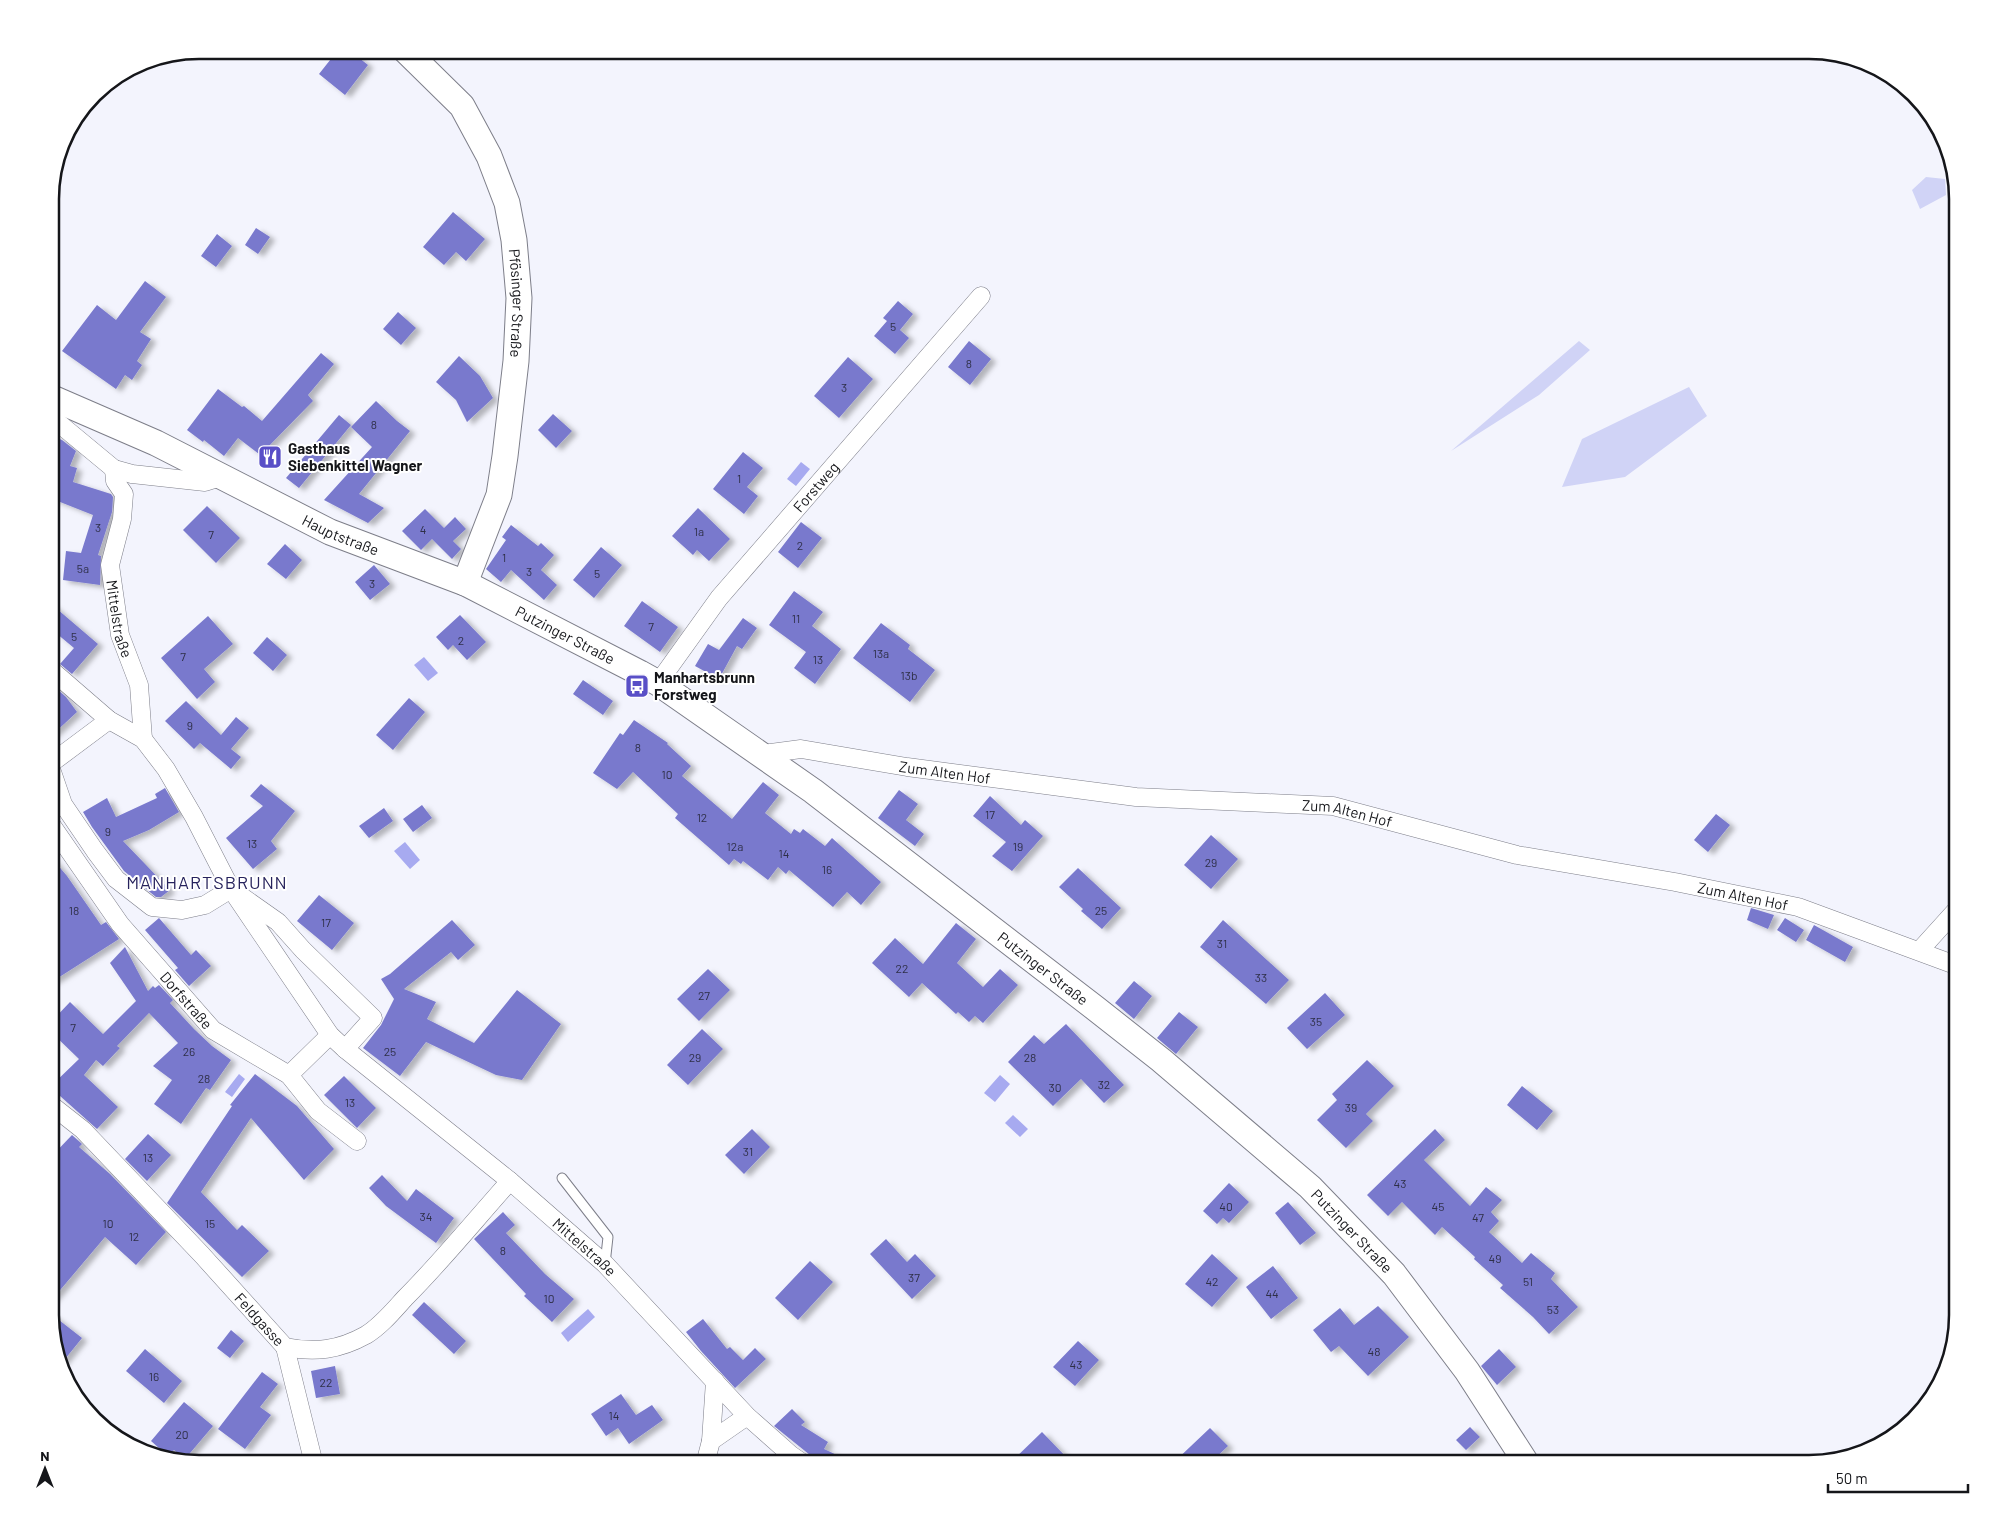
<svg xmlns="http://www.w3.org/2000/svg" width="2008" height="1514" viewBox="0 0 2008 1514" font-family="Barlow,sans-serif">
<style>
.green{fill:#d0d3f6}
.water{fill:#a7aaf0}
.building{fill:#7979cd;filter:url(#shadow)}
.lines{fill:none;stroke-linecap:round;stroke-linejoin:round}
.lane-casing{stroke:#7d7e89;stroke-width:11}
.street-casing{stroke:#7d7e89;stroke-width:19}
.secondary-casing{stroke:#7d7e89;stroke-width:27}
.lane{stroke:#fff;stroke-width:9}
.street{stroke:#fff;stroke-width:18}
.secondary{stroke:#fff;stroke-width:25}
.labels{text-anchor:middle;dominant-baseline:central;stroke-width:4;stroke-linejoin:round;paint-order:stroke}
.number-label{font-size:12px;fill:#2e2f47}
.street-label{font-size:15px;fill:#15161a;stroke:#fff}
.poi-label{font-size:15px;font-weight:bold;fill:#15161a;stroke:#fff;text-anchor:start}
.quarter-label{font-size:18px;letter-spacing:1px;fill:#26225c;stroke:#fff}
.rim{fill:none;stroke:#15161a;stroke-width:2.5}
</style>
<defs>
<filter id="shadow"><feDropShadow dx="5.5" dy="3" stdDeviation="2.5" flood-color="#0004"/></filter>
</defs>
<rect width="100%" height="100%" fill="#f3f4fd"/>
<!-- green -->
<path class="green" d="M1926,177L1945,179L1946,195L1920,209L1912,190Z
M1579,341L1590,350L1539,395L1451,451Z
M1689,387L1707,416L1625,477L1562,487L1582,439Z"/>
<!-- water -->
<path class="water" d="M801,462L810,469L796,486L787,479Z
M424,657L438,673L428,681L414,665Z
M405,842L420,860L410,869L394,851Z
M239,1074L245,1079L232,1097L225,1092Z
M1000,1075L1010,1084L995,1102L984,1093Z
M1013,1115L1028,1129L1020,1137L1005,1123Z
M588,1309L595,1317L568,1342L561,1333Z"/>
<!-- building -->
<path class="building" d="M338,50H349L368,65L345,95L319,74Z
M453,212L485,239L466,261L456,252L444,265L423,247Z
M256,228L270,237L258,254L245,245Z
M217,234L232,246L216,267L201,256Z
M145,281L166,297L140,332L151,339L137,361L142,365L132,380L125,375L116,389L62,351L97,305L116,320Z
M898,301L913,314L900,330L909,338L895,354L874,336L887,321L883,318Z
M398,312L416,328L401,345L383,329Z
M969,341L991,359L970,385L948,367Z
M321,353L334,364L308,395L313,401L265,450L263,448L259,454L238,438L224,456L204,440L203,442L187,430L218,389L242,407L244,406L262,421Z
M459,356L480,376L493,398L467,422L456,400L436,382Z
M848,357L873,379L839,418L814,396Z
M376,401L397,421L410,431L359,494L384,508L368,523L324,500L372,447L351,427Z
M553,414L572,431L556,448L538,430Z
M339,415L351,425L299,488L286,478Z
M50,435L62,440L76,451L70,466L77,468L73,482L111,494L113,497L112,512L98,555L101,556L100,585L63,580L66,551L81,553L93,515L50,498Z
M743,452L763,468L747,487L758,496L744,514L713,489Z
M207,506L240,538L216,563L183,530Z
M698,508L730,539L709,561L697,550L693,555L672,536Z
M425,509L444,528L455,517L466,529L453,541L461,549L452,559L432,539L421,550L402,531Z
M801,522L822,538L798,568L778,552Z
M511,525L538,546L541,543L554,555L541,570L557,585L544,600L511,570L501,582L486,569L506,540L502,537Z
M285,544L302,560L286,579L267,564Z
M601,547L622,565L594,598L573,580Z
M374,565L390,584L370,600L355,582Z
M794,591L823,612L812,626L841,649L815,684L794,668L806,652L769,625Z
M642,601L678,627L660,652L624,626Z
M50,603L98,644L72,674L60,664L74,648L50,628Z
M460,615L486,642L467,660L453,645L448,650L436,637Z
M208,616L233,644L204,669L215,682L197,699L161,658Z
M743,618L757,628L742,649L737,646L719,679L695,666L708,644L719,650Z
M881,623L910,645L908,649L935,670L910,702L853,658Z
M267,637L287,655L273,671L253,653Z
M583,680L613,701L603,715L573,694Z
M50,683L66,697L77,712L50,737Z
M409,698L425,712L393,750L376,735Z
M186,701L221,735L236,717L249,728L231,749L241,757L231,769L200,743L194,749L165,721Z
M634,720L668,743L667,744L691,766L682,776L732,819L763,782L779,795L765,813L791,834L794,829L800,833L803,829L825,846L832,838L881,882L861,905L847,892L833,907L789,870L786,874L778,867L768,880L743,861L741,864L734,859L729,865L675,818L678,814L633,772L617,789L593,773L620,733L623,735Z
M261,784L295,811L271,841L277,849L253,869L226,838L263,806L250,796Z
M165,788L179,812L149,830L123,841L170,890L161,897H156L124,871L92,827L83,812L107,798L116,817L157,798L155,794Z
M899,790L918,804L906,820L924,834L915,846L878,818Z
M990,796L1021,825L1025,820L1043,836L1012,871L992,856L1006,842L973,816Z
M422,805L432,818L413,832L403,819Z
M384,808L393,821L369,838L359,826Z
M1716,814L1730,825L1708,852L1694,840Z
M1211,835L1238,859L1211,889L1184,865Z
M50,856L67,876L101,925L106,922L119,939L50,983Z
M1078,868L1121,908L1102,929L1081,911L1083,909L1059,887Z
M319,895L354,923L332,950L297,921Z
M1751,908L1774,915L1768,929L1747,920Z
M159,918L191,955L196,950L211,966L189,986L175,970L178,968L145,930Z
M1785,918L1804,930L1796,942L1777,930Z
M452,920L475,945L458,960L451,952L404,989L436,1002L427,1019L474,1043L517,990L561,1024L522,1080L496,1075L426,1042L400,1076L363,1048L381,1025L394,999L381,979L390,974Z
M1223,920L1289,980L1266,1004L1200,947Z
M956,923L976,939L957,963L983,987L1000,969L1018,985L983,1023L975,1016L969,1022L958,1012L956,1014L922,983L909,997L872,963L895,938L923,964Z
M1814,925L1853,947L1845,962L1806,940Z
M125,947L148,991L153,986L155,988L159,985L173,1000L170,1003L194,1029L212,1046L231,1060L210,1090L206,1088L181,1124L154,1104L172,1080L153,1066L178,1043L149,1013L117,1046L120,1048L103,1066L96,1060L84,1075L118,1107L97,1129L50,1087L79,1059L50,1031V1023L70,1002L103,1034L136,1001L110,963Z
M708,969L730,990L699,1021L677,999Z
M1134,981L1152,996L1134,1019L1115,1003Z
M1325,993L1345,1015L1307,1049L1287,1028Z
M1179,1012L1198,1027L1176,1054L1157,1038Z
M1066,1024L1124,1085L1104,1103L1081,1079L1053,1106L1008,1062L1034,1035L1044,1044Z
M702,1029L723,1049L688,1085L667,1065Z
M1367,1060L1394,1086L1366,1114L1373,1121L1346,1148L1317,1120L1337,1100L1332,1094Z
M255,1074L297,1106L334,1149L304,1180L251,1118L201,1192L237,1230L242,1225L269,1251L242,1277L167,1203L232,1106L230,1105Z
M344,1076L376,1108L357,1128L324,1095Z
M1522,1086L1553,1111L1537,1130L1507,1105Z
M752,1129L770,1147L744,1174L725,1155Z
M1435,1129L1445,1140L1424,1160L1470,1206L1486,1187L1502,1200L1491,1212L1499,1221L1489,1232L1522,1263L1531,1253L1555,1273L1551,1279L1578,1307L1549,1334L1533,1317L1500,1288L1503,1285L1474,1259L1475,1257L1442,1227L1435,1235L1402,1202L1388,1216L1367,1195Z
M148,1134L171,1155L147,1181L125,1159Z
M72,1135L82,1144L79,1147L110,1174L166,1232L136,1265L105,1237L50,1302V1158Z
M382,1175L407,1201L416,1189L454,1218L436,1243L386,1206L369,1188Z
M1229,1183L1249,1202L1229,1223L1223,1218L1217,1224L1203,1211Z
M1288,1202L1316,1233L1300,1245L1275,1213Z
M503,1212L515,1225L506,1233L545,1274L574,1299L552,1322L524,1296L526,1294L474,1239Z
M886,1239L907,1262L915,1254L936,1276L912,1299L870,1254Z
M1212,1254L1238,1278L1212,1307L1185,1284Z
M810,1261L833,1282L798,1320L775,1298Z
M1273,1266L1298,1298L1271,1319L1246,1287Z
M424,1302L466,1341L454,1354L412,1315Z
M1378,1306L1409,1337L1368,1376L1339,1346L1331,1352L1313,1330L1340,1308L1354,1325Z
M50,1313L82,1338L61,1364L50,1325Z
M703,1319L727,1349L730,1347L743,1360L755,1348L766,1359L735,1388L701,1351L686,1332Z
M231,1330L244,1341L230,1358L217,1348Z
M1078,1341L1099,1360L1075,1386L1053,1367Z
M145,1349L182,1381L164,1403L126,1371Z
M1499,1349L1516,1367L1497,1385L1481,1366Z
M335,1366L340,1394L316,1398L311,1371Z
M262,1372L278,1384L260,1407L271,1415L245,1449L218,1429Z
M621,1394L636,1415L652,1405L663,1420L629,1444L618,1428L606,1436L591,1414Z
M184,1402L213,1426L185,1459L174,1450L168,1456L151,1441Z
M792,1409L805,1422L801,1425L828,1442L824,1449L856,1464H818L814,1461L810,1455L774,1426Z
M1470,1427L1480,1437L1466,1450L1456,1440Z
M1210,1428L1228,1446L1209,1464H1172Z
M1042,1432L1073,1464H1009Z"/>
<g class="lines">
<!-- lane casing -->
<g class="lane-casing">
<path id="lane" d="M562,1178L608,1237L605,1264"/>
</g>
<!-- street casing -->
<g class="street-casing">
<g id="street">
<path d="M50,416L114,469L132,474L205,482L224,476"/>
<path id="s1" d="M114,469L115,481L124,494L122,519L110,565L120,635L139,685L143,739"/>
<path id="s2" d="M50,669L109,720L143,739L166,769L194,817L231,889L330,1035L345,1049L510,1181L605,1264L747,1416L791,1455L804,1464"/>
<path id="s3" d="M658,683L719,598L981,296"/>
<path id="s4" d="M762,754L801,749L907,767L1136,797L1333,806L1517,855L1675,882L1798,907L1958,966"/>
<path d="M50,764L109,720"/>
<path d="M50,766L63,804L95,851L116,879L152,907L182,910L205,905L231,889L278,922L303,950L373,1018L345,1049"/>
<path id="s5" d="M50,823L120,924L213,1030L289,1075L318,1111L357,1141"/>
<path d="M1920,950L1958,908"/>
<path d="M289,1075L330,1035"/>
<path id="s6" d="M50,1104L83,1130L202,1255L285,1347C315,1353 339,1350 366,1335C381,1326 394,1310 405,1298C442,1261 475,1220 510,1181"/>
<path d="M285,1347L314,1464"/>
<path d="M711,1441L715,1381"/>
<path d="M705,1464L711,1441L747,1416"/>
</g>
</g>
<!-- secondary casing -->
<g class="secondary-casing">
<g id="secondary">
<path id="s7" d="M405,50L462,106L489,156L507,203L514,240L519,298L516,361L505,456L499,495L465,583"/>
<path id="s8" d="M50,397L156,443L330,532L465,583L640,673L658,683L813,791L1095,1008L1161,1060L1310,1187L1394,1274L1467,1371L1527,1464"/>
</g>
</g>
<!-- lane -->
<use href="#lane" class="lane"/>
<!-- street -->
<use href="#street" class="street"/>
<!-- secondary -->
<use href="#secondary" class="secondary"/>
</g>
<!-- icons -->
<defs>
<g id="restaurant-square" transform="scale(1.25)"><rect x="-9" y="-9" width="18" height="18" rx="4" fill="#594fc7" stroke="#fff"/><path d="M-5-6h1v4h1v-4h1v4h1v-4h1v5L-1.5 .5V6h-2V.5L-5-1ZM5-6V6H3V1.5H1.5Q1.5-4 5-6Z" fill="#fff"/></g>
<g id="bus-square" transform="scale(1.25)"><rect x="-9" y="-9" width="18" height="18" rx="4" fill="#594fc7" stroke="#fff"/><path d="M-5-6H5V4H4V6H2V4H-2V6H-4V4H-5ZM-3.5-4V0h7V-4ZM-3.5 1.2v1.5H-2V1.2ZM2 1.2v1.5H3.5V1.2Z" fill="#fff"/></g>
</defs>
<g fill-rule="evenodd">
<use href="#restaurant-square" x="270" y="457"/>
<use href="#bus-square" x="637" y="686"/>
</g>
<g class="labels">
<!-- number labels -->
<g class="number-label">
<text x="893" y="326">5</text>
<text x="969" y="363">8</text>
<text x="844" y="387">3</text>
<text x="374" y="424">8</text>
<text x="739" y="478">1</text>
<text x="98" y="527">3</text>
<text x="423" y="529">4</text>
<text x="699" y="531">1a</text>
<text x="211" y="534">7</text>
<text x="800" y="545">2</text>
<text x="504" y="557">1</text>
<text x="83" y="568">5a</text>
<text x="529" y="571">3</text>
<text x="597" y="573">5</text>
<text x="372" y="583">3</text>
<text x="796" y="618">11</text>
<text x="651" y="626">7</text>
<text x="74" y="636">5</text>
<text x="461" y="640">2</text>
<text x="881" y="653">13a</text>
<text x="183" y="656">7</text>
<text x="818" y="659">13</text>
<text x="909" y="675">13b</text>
<text x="190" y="725">9</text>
<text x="638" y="747">8</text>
<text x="667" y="774">10</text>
<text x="990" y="814">17</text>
<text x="702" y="817">12</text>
<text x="108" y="831">9</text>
<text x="252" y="843">13</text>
<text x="735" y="846">12a</text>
<text x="1018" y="846">19</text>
<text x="784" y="853">14</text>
<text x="1211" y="862">29</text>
<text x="827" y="869">16</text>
<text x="74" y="910">18</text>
<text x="1101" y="910">25</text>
<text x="326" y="922">17</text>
<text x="1222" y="943">31</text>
<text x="902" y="968">22</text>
<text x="1261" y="977">33</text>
<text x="704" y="995">27</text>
<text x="1316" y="1021">35</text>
<text x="73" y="1027">7</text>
<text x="189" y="1051">26</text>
<text x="390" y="1051">25</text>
<text x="695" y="1057">29</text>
<text x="1030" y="1057">28</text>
<text x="204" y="1078">28</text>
<text x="1104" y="1084">32</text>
<text x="1055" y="1087">30</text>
<text x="350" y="1102">13</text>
<text x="1351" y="1107">39</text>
<text x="748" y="1151">31</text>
<text x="148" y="1157">13</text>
<text x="1400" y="1183">43</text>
<text x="1226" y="1206">40</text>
<text x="1438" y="1206">45</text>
<text x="426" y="1216">34</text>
<text x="1478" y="1217">47</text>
<text x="108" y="1223">10</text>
<text x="210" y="1223">15</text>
<text x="134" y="1236">12</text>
<text x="503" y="1250">8</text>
<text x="1495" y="1258">49</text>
<text x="914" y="1277">37</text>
<text x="1212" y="1281">42</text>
<text x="1528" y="1281">51</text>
<text x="1272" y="1293">44</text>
<text x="549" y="1298">10</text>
<text x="1553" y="1309">53</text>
<text x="1374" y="1351">48</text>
<text x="1076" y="1364">43</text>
<text x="154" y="1376">16</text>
<text x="326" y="1382">22</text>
<text x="614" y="1415">14</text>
<text x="182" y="1434">20</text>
</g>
<!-- street labels -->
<g class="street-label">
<text stroke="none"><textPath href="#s7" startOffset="288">Pfösinger Straße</textPath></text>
<text stroke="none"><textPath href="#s3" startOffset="252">Forstweg</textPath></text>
<text stroke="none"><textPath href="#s8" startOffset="322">Hauptstraße</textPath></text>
<text stroke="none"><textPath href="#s1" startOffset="155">Mittelstraße</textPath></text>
<text stroke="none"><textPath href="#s8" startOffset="568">Putzinger Straße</textPath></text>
<text stroke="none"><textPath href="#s4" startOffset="185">Zum Alten Hof</textPath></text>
<text stroke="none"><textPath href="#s4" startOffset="590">Zum Alten Hof</textPath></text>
<text stroke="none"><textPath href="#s4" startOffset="995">Zum Alten Hof</textPath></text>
<text stroke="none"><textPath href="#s8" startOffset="1152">Putzinger Straße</textPath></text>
<text stroke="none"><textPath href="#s5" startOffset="224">Dorfstraße</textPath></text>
<text stroke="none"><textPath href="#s8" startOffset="1558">Putzinger Straße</textPath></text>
<text stroke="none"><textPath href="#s2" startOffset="799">Mittelstraße</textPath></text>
<text stroke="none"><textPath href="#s6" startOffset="301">Feldgasse</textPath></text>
</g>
<!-- poi labels -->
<g class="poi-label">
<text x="288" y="448">Gasthaus<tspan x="288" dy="17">Siebenkittel Wagner</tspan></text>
<text x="654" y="677">Manhartsbrunn<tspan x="654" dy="17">Forstweg</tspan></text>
</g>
<!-- quarter labels -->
<g class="quarter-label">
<text x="207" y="882">MANHARTSBRUNN</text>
</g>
</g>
<!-- crop -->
<path d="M0 0H2008V1514H0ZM199 59H1809A140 140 0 0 1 1949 199V1315A140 140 0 0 1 1809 1455H199A140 140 0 0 1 59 1315V199A140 140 0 0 1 199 59Z" fill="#fff" fill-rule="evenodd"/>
<path class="rim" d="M199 59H1809A140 140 0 0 1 1949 199V1315A140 140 0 0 1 1809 1455H199A140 140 0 0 1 59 1315V199A140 140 0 0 1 199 59Z"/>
<!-- north arrow -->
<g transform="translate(45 1469)" stroke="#ffffff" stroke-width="4" paint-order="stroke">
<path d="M0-4L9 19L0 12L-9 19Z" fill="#15161a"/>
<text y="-8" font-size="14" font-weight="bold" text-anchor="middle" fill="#15161a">N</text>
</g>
<!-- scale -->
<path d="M1828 1484v8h140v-8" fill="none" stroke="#15161a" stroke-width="2.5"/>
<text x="1836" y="1484" font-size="15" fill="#15161a" stroke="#ffffff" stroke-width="4" paint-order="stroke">50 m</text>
</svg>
